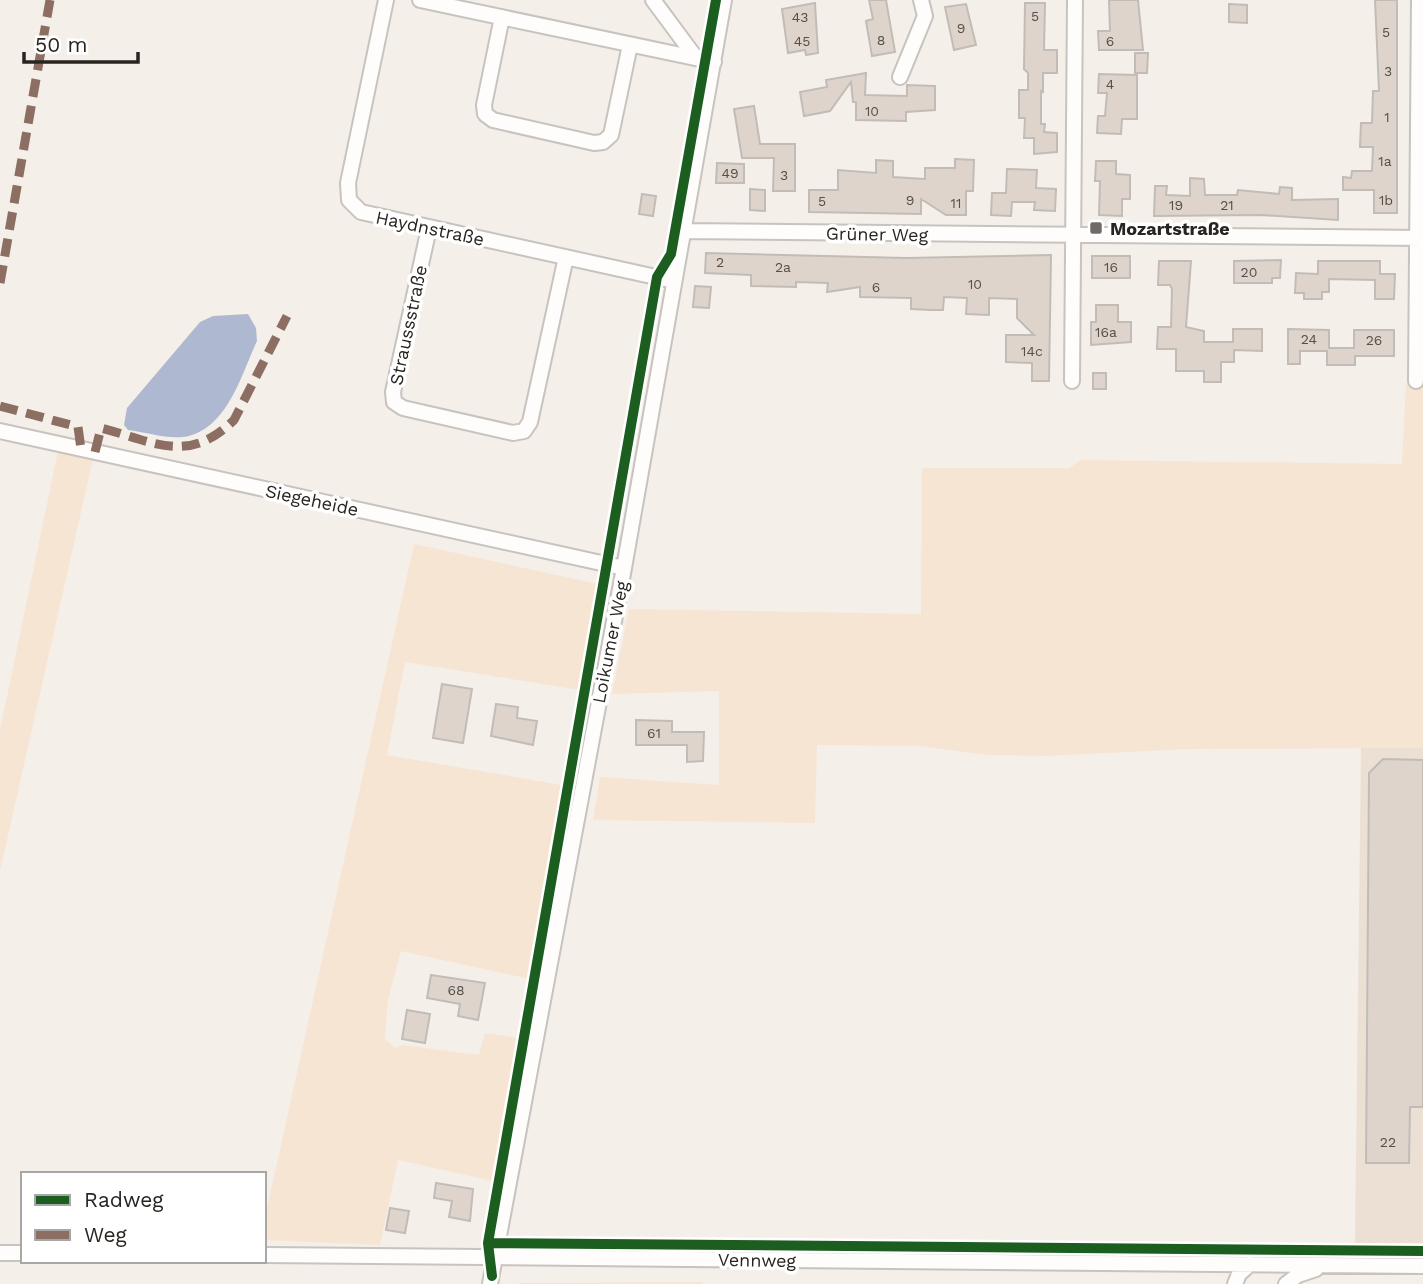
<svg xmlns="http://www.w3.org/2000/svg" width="1423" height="1284" viewBox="0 0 1423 1284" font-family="'Work Sans',sans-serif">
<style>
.built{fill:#ece0d5}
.green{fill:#f7e5d3}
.water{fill:#aeb8d0}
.building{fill:#ded4cb;stroke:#c1bcb8;stroke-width:2}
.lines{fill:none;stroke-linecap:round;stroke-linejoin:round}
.street-casing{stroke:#c7c3bf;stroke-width:18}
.street{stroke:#fefdfc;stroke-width:14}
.quiet{stroke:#8d6e63;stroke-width:9;stroke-dasharray:18 9;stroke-linecap:butt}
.cycleway-casing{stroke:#fff;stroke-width:15}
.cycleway{stroke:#1b5e20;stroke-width:10}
.poi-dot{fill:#706b66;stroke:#fff;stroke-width:2.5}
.labels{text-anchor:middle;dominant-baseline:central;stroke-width:7;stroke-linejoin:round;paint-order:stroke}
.number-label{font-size:14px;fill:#56504b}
.street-label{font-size:18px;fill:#282420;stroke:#fff}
.poi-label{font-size:18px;font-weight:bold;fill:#282420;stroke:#fff;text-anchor:start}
</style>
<rect width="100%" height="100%" fill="#f5efe9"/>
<!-- built -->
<path class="built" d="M1361,747L1423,748V1243H1355Z"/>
<!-- green -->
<path class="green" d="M1406,383L1423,384V748L1188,749L1047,756L987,755L920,746L817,745L815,823L593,820L600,777L719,785V691L612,694L629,609L921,614L922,468H1069L1081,460L1402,464Z
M58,451L93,459L0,871V730Z
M414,544L598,584L580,690L405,662L387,755L562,785L530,979L401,951L388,1000L385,1039L395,1048L402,1045L479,1055L485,1033L519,1038L493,1181L398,1160L380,1245L264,1240V1222Z
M703,1282L702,1284H519V1283Z"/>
<!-- water -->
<path class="water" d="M248,314L256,328L257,341C241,375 227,431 183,437C166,439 145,432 128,430L124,425L127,408L200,322L213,316Z"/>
<!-- building -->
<path class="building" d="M869,0H886L895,52L872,56L866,21L873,19Z
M1109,0H1138L1143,50H1099L1098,31H1110Z
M1375,0H1397V213H1374V190H1343V177L1351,178L1352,171H1372L1373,147H1360L1361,123H1372L1373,91H1379Z
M815,3L818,53L806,55L805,50L788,53L782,9Z
M1025,3H1045L1044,50H1057V73H1043V92L1041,91V124H1045L1044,132L1057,133V152L1034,154V138H1024L1025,118H1019V90H1028V73L1024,69Z
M966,4L976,45L954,50L945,7Z
M1229,4L1247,5V23L1229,22Z
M1135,53H1148L1147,73H1135Z
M866,73L865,95L907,96V85L935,86V110L906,112V121L856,120V102H853L851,82L830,111L804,116L800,92L827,87L826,80Z
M1099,74L1137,75V119H1122L1121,134L1097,133L1098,116H1105L1107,93H1098Z
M754,106L760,144H795V191H773L774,158H742L734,109Z
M955,159L974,160L973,191H966V215H946L921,199V214L809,212V190H838V170L876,173V160L893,161V177L925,179V168H955Z
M1096,161H1116V174L1130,175V199H1122V216L1099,215L1100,181H1095Z
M717,163L744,164V183H716Z
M1007,169L1037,170L1036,188L1056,189L1055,211L1034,210L1035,202H1012L1011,216L991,215L992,193H1006Z
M1190,178L1204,179L1205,195H1237L1238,190L1279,194L1280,187L1292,188V200L1338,199V220L1261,215L1154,216L1155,186H1167L1166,195L1190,196Z
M750,189L765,190V211L750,210Z
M642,194L656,196L653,216L639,214Z
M706,253L906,258L1051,255L1049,381H1032V363L1006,362V335H1034L1017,318V299L989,298V315L966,314L967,298L944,297L943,310H931L911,309V298L860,297V287L827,292L828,283L796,282V287L751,286V275L705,273Z
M1092,256H1130V278H1092Z
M1281,260L1280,278H1272V283H1234V261Z
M1159,261H1191L1186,327L1204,331V342H1233V329H1262V351L1234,350V362H1221V382H1204V371H1176V349H1157L1158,327H1171L1172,289L1170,285H1158Z
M1318,261H1380V274H1395L1394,299H1375V280L1329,279V292H1322V299H1304V293H1295L1296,273L1318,274Z
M695,286L711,287L709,308L693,307Z
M1096,305H1118V322H1131V342L1091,345V322H1096Z
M1288,329L1329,330V348H1354V330H1394V356H1355V365H1327V351H1300V364H1288Z
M1093,373H1106V389H1093Z
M442,684L472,689L463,743L433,738Z
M496,704L518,707L517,718L537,721L533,745L491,736Z
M636,720L672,721V732H704L703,761L687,762V745H636Z
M1383,759L1423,760V1107H1410L1409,1163H1366L1369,773Z
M431,975L485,983L478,1020L458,1016L460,1004L427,998Z
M407,1010L430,1014L425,1043L402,1039Z
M436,1183L473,1189L470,1221L449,1217L452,1201L434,1198Z
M390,1208L409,1211L405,1233L386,1230Z"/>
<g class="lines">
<!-- street casing -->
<g class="street-casing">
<path id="street" d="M386,0L348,183L349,200L361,212L674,281
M420,0L714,62
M653,0L696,58
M502,17L484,105L485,114L493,120L594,143L603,142L611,135L630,45
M900,77L925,16L921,0
M429,228L393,392L394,402L403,408L513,433L524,431L530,422L566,257
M681,231L1423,238
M1072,381L1075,0
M1416,381L1419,0
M0,431L624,568
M0,1253H23
M264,1255L1423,1266
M490,1284L624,568L724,0
M1235,1284L1239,1274L1250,1264
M1286,1284L1298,1275L1316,1269"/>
</g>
<!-- street -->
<use href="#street" class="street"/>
<!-- quiet -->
<path class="quiet" d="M0,283L50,0
M0,406L78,427L81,449
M95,452L101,428C155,442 188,465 234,420L287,316"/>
<!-- cycleway casing -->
<g class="cycleway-casing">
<path id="cycleway" d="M488,1243L1423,1251
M492,1276L488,1243L657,277L671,254L716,0"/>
</g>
<!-- cycleway -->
<use href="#cycleway" class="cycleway"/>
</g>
<!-- markers -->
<rect class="poi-dot" x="1089" y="221" width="14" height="14" rx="3.5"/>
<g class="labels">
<!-- number labels -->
<g class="number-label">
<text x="1035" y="16">5</text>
<text x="800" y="17">43</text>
<text x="961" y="28">9</text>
<text x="1386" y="32">5</text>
<text x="881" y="40">8</text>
<text x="802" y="41">45</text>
<text x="1110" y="41">6</text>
<text x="1388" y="71">3</text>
<text x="1110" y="84">4</text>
<text x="872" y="111">10</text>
<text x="1387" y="117">1</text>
<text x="1385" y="161">1a</text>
<text x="730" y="173">49</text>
<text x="784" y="175">3</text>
<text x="910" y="200">9</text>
<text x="1386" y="200">1b</text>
<text x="822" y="201">5</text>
<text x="956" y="203">11</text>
<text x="1176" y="205">19</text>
<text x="1227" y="205">21</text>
<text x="720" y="262">2</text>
<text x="783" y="267">2a</text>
<text x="1111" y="267">16</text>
<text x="1249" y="272">20</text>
<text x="975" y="284">10</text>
<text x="876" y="287">6</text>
<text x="1106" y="332">16a</text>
<text x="1309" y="339">24</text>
<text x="1374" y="340">26</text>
<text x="1032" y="351">14c</text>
<text x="654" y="733">61</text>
<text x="456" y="990">68</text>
<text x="1388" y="1142">22</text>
</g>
<!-- street labels -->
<g class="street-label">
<text transform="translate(430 228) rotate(12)">Haydnstraße</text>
<text transform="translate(877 234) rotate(1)">Grüner Weg</text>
<text transform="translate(408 325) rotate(-78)">Straussstraße</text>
<text transform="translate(312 500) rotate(12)">Siegeheide</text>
<text transform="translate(610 642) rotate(-79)">Loikumer Weg</text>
<text transform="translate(757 1260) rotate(1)">Vennweg</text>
</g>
<!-- poi labels -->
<g class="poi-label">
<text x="1110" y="228">Mozartstraße</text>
</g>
</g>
<!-- legend -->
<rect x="21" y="1172" width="245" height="91" fill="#ffffff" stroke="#a9a7a6" stroke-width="2"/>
<rect x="35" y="1195" width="35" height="10" fill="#1b5e20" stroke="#a9a7a6" stroke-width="2"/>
<text x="84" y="1207" font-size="21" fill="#282420">Radweg</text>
<rect x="35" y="1230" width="35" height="10" fill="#8d6e63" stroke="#a9a7a6" stroke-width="2"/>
<text x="84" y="1242" font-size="21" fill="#282420">Weg</text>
<!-- scale -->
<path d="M24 52v10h114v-10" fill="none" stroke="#282420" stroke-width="3.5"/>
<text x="35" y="52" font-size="21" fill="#282420" stroke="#ffffff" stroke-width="5" paint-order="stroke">50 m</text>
</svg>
